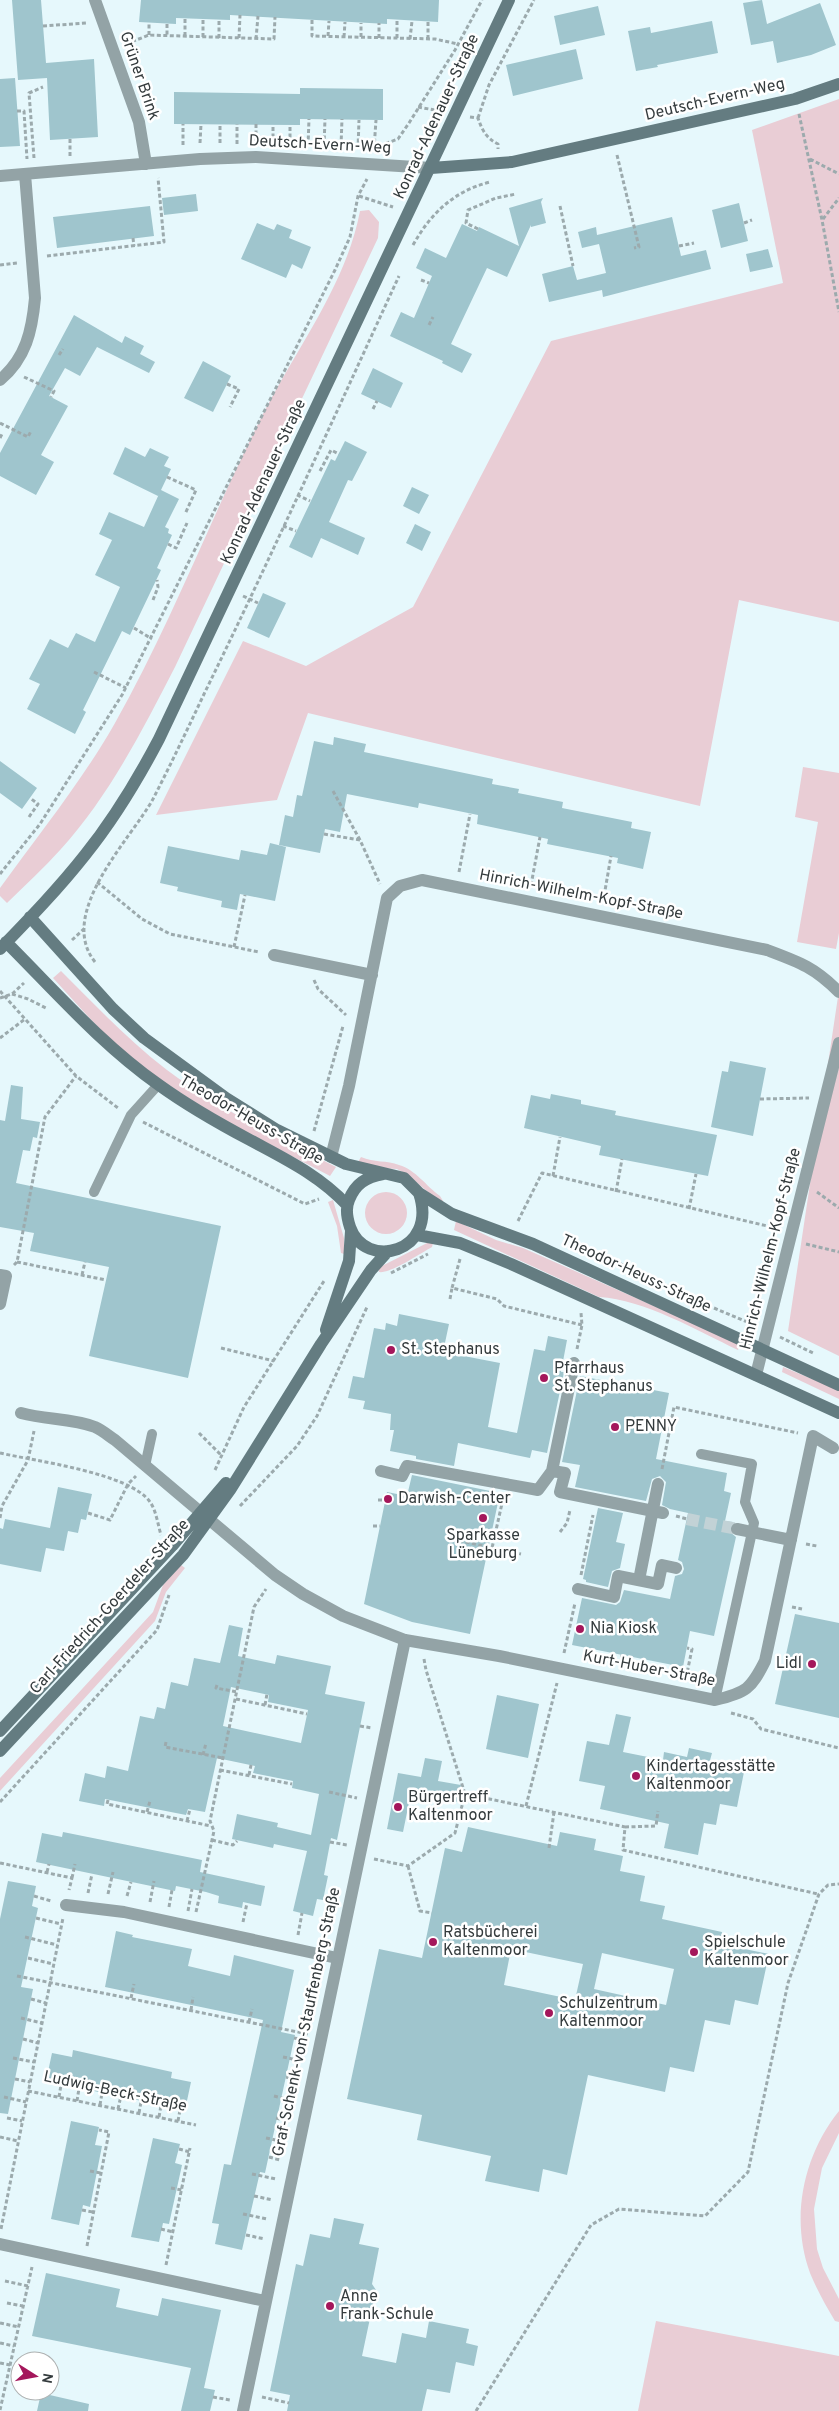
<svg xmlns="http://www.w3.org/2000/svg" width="839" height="2411" viewBox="0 0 839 2411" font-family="Overpass,sans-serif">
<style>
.green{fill:#e9cdd5}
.building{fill:#9fc5cd;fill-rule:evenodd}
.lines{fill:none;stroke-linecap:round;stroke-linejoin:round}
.street-tunnel{stroke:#c2d2d6;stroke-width:12;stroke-dasharray:12 6;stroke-linecap:butt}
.path{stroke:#9caaad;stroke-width:3;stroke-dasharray:4 2.5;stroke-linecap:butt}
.lane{stroke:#93a3a6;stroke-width:10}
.street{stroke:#93a3a6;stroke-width:12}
.secondary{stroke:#647c81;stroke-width:12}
.poi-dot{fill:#a4175b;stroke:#fff;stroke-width:2}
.labels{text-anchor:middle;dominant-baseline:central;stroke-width:5;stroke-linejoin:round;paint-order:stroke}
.street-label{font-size:16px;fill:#343b3d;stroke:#fff}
.poi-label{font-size:16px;fill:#343b3d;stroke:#fff;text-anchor:start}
</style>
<rect width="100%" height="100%" fill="#e6f8fc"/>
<!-- green -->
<path class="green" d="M839,99V622L739,600L700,806L308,713L277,800L156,815L243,641L306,666L413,607L551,341L783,283L752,130Z
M369,210L379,222L378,238L175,667C142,731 109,796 61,849C44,868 25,885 7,903L0,896V888C39,834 82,781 115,723C171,624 211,517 262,416C296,349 346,285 360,211Z
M803,767L839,773V933L836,949L797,942L818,822L795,817Z
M61,971C95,1005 128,1040 167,1070C219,1109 278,1137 336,1167L330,1176C261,1140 191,1106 131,1057C102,1034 78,1005 53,978Z
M839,990V1356L788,1331Z
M361,1157C374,1163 387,1160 399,1165C416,1170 426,1186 440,1196L443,1201L442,1204L408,1175L397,1169L377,1168L358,1162Z
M365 1213a21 21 0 1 1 42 0a21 21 0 1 1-42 0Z
M333,1200L344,1238V1254L341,1253L337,1226L328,1202Z
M456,1221L496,1240L523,1248L740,1344L738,1350C696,1330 645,1300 599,1297L454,1230Z
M429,1242L433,1243L432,1247C421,1253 390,1274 379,1272L378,1268Z
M783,1367L839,1390V1399L782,1372Z
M181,1565L185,1568L166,1592L155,1621L0,1791V1778L153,1612L163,1585Z
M839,2111V2133L822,2168L814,2209L817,2249L823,2268L839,2299V2322L835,2321C826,2306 817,2290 810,2273C790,2218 803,2156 839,2111Z
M656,2321L839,2356V2411H638Z"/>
<!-- building -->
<path class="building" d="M12,0H41L46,63L94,59L98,137L50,140L47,78L18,80Z
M141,0H439L438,22L387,19V24L230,15V20L176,18V24L139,22Z
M762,0L767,24L820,3L836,45L811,55L777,63L773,41L751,45L743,3Z
M598,6L605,35L560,45L554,16Z
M712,21L718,53L657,65L658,67L636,71L628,31L650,27L651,33Z
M576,49L583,79L513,96L506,65Z
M15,78L20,146L0,147V79Z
M300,88L383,89V120L300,119V125L174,124V92L300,94Z
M196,194L198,211L164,215L162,198Z
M543,198L541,202L546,223L531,227V225L507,277L487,268L451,344L472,354L462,373L442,363L443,361L390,336L401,312L414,318L432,276L416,268L425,248L446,258L462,224L477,231L479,227L519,246L509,208Z
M739,203L748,241L721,248L712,210Z
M150,206L154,236L57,248L53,217Z
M672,217L681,256L706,250L711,269L603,297L602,290L549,302L542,274L573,266L577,280L606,273L599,244L582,248L578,232L596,227L597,235Z
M257,223L274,230L277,224L292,230L289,238L311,247L302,269L292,264L286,278L241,259Z
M768,249L773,267L750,272L746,254Z
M74,315L122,343L125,336L144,346L140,354L155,362L149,373L97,347L80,376L65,368L49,396L68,406L41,455L54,462L36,495L0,476V453Z
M203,361L231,376L213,412L184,398Z
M373,368L403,383L391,408L361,394Z
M345,441L367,452L352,481L348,480L329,522L365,538L358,555L321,538L312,558L289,547L331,459L335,461Z
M125,447L145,457L150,448L169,457L164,466L171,469L161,490L179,499L165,527L169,529L168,533L172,535L157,568L161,570L130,635L122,631L83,710L86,712L75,734L27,709L40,684L29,679L50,639L68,648L76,633L95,642L120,587L95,575L112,540L99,534L109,512L144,527L159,494L158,496L113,474Z
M412,487L429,495L419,514L403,506Z
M415,524L431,532L422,551L406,543Z
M263,593L286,603L269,638L247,628Z
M334,737L366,744L364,752L493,779L492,784L519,789L518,793L563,802L562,808L632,822L631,828L651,832L643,869L617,863L618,858L547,844L548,839L477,824L478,815L419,803L418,808L347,794L340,832L325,829L320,853L279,845L285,815L293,817L297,795L302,796L314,741L333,745Z
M0,761L37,788L22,809L0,793Z
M270,843L286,847L275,901L240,894L237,910L221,907L222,901L177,891L178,887L160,883L168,846L239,860L241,850L267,855Z
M730,1061L766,1068L753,1136L711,1127L722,1071L728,1072Z
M11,1085L23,1087L21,1119L40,1122L37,1138L33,1137L30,1151L23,1150L16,1183L221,1226L188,1378L89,1356L109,1267L30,1251L34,1233L0,1227V1120L5,1121Z
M551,1094L581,1100V1104L616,1111L615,1115L717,1135L708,1176L599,1155L601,1146L524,1128L531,1095L550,1099Z
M399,1314L449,1324L443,1352L500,1363L488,1427L517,1433L534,1349L545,1351L548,1336L567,1340L561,1372H564L547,1453L532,1450L530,1458L458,1443L454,1466L416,1459V1456L390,1451L394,1430H390L391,1414L363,1409L365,1401L348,1398L353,1376L364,1378L374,1328L385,1330L386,1323L397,1326Z
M580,1376L669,1393L656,1459L727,1473L724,1491L731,1493L725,1521L733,1522L729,1531L736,1537L714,1636L690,1631L683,1667L572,1645L582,1598L616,1605L620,1602L624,1590L670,1599L675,1576L682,1574L684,1569L682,1562L678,1560L688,1513L670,1509L662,1505L666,1482L660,1476L652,1479L646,1501L575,1487L580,1465L562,1462Z
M412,1475L500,1493L470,1634L412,1622L364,1604L387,1492L407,1496Z
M58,1487L92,1494L86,1520L81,1519L78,1533L68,1531L64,1551L46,1548L41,1572L0,1564V1528L3,1529L5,1519L50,1528Z
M598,1508L623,1513L616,1542L625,1544L620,1568L612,1571L608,1587L586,1582V1580L583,1579Z
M795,1614L839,1623V1718L775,1704Z
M229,1625L243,1628L238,1656L275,1664L277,1655L331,1666L325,1694L365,1702L337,1840L331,1838L324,1875L328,1876L323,1900L317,1899L313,1916L293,1911L307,1851L274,1844L273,1848L232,1839L237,1814L278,1823L277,1827L311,1835L319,1794L292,1788L293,1781L253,1773L255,1766L217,1758L205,1812L188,1809L186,1815L105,1799L104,1806L79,1801L85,1773L105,1778L107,1766L128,1771L140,1716L154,1719L157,1707L165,1709L171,1682L188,1686L194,1658L220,1663ZM231,1687L269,1695L268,1702L308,1710L301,1743L223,1726Z
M497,1695L539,1704L528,1758L486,1749Z
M616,1714L631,1717L623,1752L663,1760L664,1752L687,1757L689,1748L712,1753L709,1764L744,1772L737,1807L720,1804L716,1825L704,1823L698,1855L664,1848L669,1824L600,1809L605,1786L579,1781L587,1741L609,1745Z
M425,1758L442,1761L438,1781L461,1785L458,1802L411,1793L403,1832L387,1829L398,1773L421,1777Z
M468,1827L557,1846L560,1832L596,1839L594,1850L623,1856L620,1871L645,1876L640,1901L665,1906L662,1919L722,1932L720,1944L769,1954L758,2005L735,2000L730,2025L705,2020L694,2072L670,2067L665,2092L588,2075L567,2175L543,2169L539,2192L485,2181L491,2156L417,2140L422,2115L347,2099L379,1949L422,1958L445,1848L462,1852ZM511,1949L583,1964L575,2000L504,1985ZM602,1953L674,1969L666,2005L594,1989Z
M63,1832L202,1860L200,1872L265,1886L261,1906L243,1902L242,1908L218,1903L219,1896L206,1892L176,1886L175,1891L36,1862L42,1833L62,1837Z
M8,1881L36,1886L32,1906L38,1908L21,1987L33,1989L8,2114L0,2113V1919Z
M116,1931L133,1935L132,1937L192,1949L188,1966L230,1976L234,1955L294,1970L281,2032L295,2035L265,2173L260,2172L242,2250L215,2244L219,2224L212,2223L224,2164L231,2165L263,2020L105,1987Z
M73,2050L172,2072L171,2078L191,2082L185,2110L46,2081L52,2053L72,2057Z
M71,2121L99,2127L95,2145L102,2146L90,2207L83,2205L79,2225L51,2219Z
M153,2138L180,2144L175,2163L182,2165L169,2224L163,2223L159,2242L131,2237Z
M334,2218L364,2224L359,2244L379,2248L372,2284L376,2290L362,2356L396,2363L402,2333L426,2338L429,2321L469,2329L466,2343L478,2346L474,2366L456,2362L450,2393L427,2389L422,2411H287L290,2395L270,2391L296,2264L303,2266L310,2234L330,2238Z
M46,2273L120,2289L116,2307L158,2316L162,2298L221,2310L204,2388L215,2390L210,2411H181L191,2368L32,2336Z
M41,2393L89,2404L88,2411H37Z"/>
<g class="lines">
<!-- street-tunnel -->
<path class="street-tunnel" d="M687,1519L737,1529"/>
<!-- path -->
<path class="path" d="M312,20V36L435,39L458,44
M167,24V36
M43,26L87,23
M149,35V23
M185,36V18
M328,36L329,21
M203,37V19
M344,37L345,22
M361,37V23
M219,38V20
M239,38L240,15
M379,38V23
M397,38V20
M256,39L258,16
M410,39L412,21
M428,39V21
M126,44L149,35L274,39L275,17
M418,107L440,111
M17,111H24L27,159
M799,114L822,220L839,312
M470,117L478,118C482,130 486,138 498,144V149
M478,118L489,85L534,0
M256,124V141
M70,139V156
M200,143L201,124
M220,143V124
M237,144V124
M273,144V125
M290,144V125
M183,145V124
M308,146L309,119
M324,146L325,119
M341,146L342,119
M358,149L359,120
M374,149L376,120
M383,150L387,143L398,139L409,123L455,50L482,0
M617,155L639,247L634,248
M34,158L29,93L43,87
M810,159L839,174
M359,196L393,207
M560,206L573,266
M823,219L839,198
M744,223L752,220
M478,229L466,223L468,210L496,198L516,194
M133,238L134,246
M413,245C431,213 454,191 490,182
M679,246L694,243
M47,256L164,242L158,178
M0,265L17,263
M421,280L429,283
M429,325L433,317
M59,355L63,349
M24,377L54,391L51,397
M227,384L239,389L230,407
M373,409L377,401
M0,423L28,437L31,431
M0,438L2,434
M320,471L331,450L339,454
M167,477L196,490L185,514
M297,495L310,501
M283,526L296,531
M168,544L176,548L187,523
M243,596L258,603
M153,600L158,587L157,580
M134,628L152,639
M94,672L126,688
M333,791L360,840L380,884
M29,817L38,804L30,798
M324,834L360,840
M459,872L470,814
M0,874L40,824L122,695L335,270L350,237L358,196L367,179
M97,882L142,919L170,934L259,952
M531,885L540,837
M603,902L611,856
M72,940L85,928
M234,947L245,895
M95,962C56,913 131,839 153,799C171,764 188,728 205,692C272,555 335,415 399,276
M314,980L318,989L346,1015
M0,991L76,1076L118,1108
M12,994L28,999L46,1008
M0,998L12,994L24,983
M0,1038L25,1019
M760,1099L809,1098
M143,1122L305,1204L319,1199
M314,1131L343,1026
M553,1176L560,1137
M616,1192L622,1159
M817,1192L839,1208
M689,1209L696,1174
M518,1221L542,1173L776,1228
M806,1244L839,1252
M608,1258L670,1287
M460,1259L452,1288L497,1299L504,1306L582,1325
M17,1262L106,1280
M14,1265L17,1262L45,1117L76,1076
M391,1273L428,1254
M82,1275L85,1262
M450,1299L452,1288
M714,1308L752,1324
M780,1337L815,1354
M221,1348L274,1361
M577,1349L582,1325L581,1313
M199,1433L222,1456
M0,1453C35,1461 130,1473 150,1502C156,1510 158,1525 161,1535
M662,1469L674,1407L798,1433
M215,1470L244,1407L324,1281
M503,1499L492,1548L521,1554
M378,1500H385
M240,1506L297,1446L317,1416L367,1307
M88,1513L110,1520L128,1484L136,1476
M676,1516L687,1519
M0,1518L2,1506L28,1460L34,1431
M373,1526H380
M560,1532L567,1523L570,1510
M453,1539L492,1548
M806,1544L817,1546
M581,1575L593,1515
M792,1607L802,1609
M564,1653L575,1603
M424,1659L426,1670L465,1794
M620,1664L622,1655
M686,1678L692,1649L687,1648
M217,1685L216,1688L237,1692
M236,1699L307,1714
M265,1705L267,1694
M731,1713L753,1719L761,1729L839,1748
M360,1726L372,1728
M166,1742L165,1747L223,1758
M203,1755L206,1743
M220,1770L292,1784
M249,1775L251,1765
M329,1792L357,1798
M108,1800L107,1804L211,1826
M0,1802L157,1630L169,1595
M526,1806L557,1683
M147,1812L150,1801
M187,1821L190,1809
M625,1827L656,1826L658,1811
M212,1840L233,1845L237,1841
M330,1842L347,1845
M549,1848L554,1812
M374,1859L408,1866L455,1833L465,1794L625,1827L623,1850L818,1894
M0,1863L72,1878L69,1890
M408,1866L420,1911L432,1913
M47,1872L49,1864
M72,1878L75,1864
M88,1893L92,1874
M108,1894L113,1872
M34,1896L51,1901
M127,1896L131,1882
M150,1902L154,1881
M169,1907L172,1890
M188,1911L192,1889
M196,1912L214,1831L210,1821L254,1607L266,1589
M36,1918L61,1924
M243,1922L247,1903
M298,1935L302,1913
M25,1937L57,1945
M28,1958L53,1964
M17,1976L308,2034
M131,1998L134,1984
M31,1999L46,2003
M191,2010L193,1997
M21,2018L42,2023
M249,2022L252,2009
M294,2038L306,2040
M23,2039L38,2043
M283,2057L302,2061
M13,2058L34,2062
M286,2077L297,2080
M15,2079L30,2082
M28,2091L196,2125
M274,2096L293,2101
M4,2097L26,2102
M59,2097L61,2085
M77,2101L80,2082
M100,2105L102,2093
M118,2109L122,2091
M139,2113L141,2102
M159,2117L162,2100
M7,2118L22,2121
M276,2118L288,2121
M178,2121L180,2110
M0,2137L18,2141
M266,2138L285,2142
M179,2149L190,2152
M269,2157L280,2160
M90,2171L101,2173
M252,2174L276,2179
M171,2188L182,2190
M254,2196L273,2200
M82,2210L93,2212
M243,2214L267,2219
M1,2229L63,1918
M161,2229L173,2232
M246,2235L265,2239
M87,2246L109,2132L99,2130
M166,2265L190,2148
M5,2281L28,2286
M7,2303L23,2306
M0,2323L19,2327
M0,2343L14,2346
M0,2363L10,2365
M213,2397L230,2400
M262,2397L289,2403
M0,2410L32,2267
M476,2411L591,2225L619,2209L705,2216L748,2172L788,1983L819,1894L828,1885L839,1884"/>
<!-- lane -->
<path class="lane" d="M94,1192L131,1115L158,1085
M701,1454L752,1464L745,1502L754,1523L715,1700
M145,1466L152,1434"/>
<!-- street -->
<path class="street" d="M95,0L139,122L146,164
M0,176L200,159L256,157L431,168
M0,380C26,358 32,331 35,298L25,174
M274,955L372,975
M331,1157L349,1086L387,898L400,886L422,880L767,950C799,962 814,967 839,992
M0,1275L6,1276L0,1304
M756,1375L839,1043
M21,1413C46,1420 71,1418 95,1427C102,1430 109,1436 115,1440L275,1575L303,1594L343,1616L405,1640L499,1656L715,1700C746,1693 751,1689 765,1661L813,1436L833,1448
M381,1471L402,1476L407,1466L538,1490L552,1471L574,1363
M552,1471L565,1473L560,1492L663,1513
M737,1529L791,1540
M639,1580L658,1484
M578,1589L614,1597L618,1576L658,1584L662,1565L676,1568
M66,1905L124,1912L337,1958
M0,2244L265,2301
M243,2411L405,1640"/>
<!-- secondary -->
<path class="secondary" d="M431,168L512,162L795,99L839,84
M30,917L113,1009L144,1038L226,1098L277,1130L346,1164L404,1178L419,1193L452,1214L533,1244L839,1385
M6,942C55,991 102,1045 159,1085C188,1106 218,1123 250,1140C285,1159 319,1175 347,1205
M0,949C30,918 59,888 85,855C114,819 138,779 159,739L509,0
M383,1174C366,1177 355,1184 349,1200C345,1209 347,1218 350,1227C365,1271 439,1253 419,1193
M417,1235L460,1243L511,1264L839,1413
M326,1330L349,1261L351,1231
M0,1731L172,1546L226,1483
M0,1751L183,1555L230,1490L321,1344L371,1270L388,1251"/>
</g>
<!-- markers -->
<g class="poi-dot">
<circle cx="391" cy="1350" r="5"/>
<circle cx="544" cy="1378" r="5"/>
<circle cx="615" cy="1427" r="5"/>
<circle cx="388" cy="1499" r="5"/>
<circle cx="483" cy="1518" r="5"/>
<circle cx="580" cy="1629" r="5"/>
<circle cx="812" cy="1664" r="5"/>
<circle cx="636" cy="1776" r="5"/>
<circle cx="398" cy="1807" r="5"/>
<circle cx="433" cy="1942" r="5"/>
<circle cx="694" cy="1952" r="5"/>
<circle cx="549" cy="2013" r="5"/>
<circle cx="330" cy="2306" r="5"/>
</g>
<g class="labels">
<!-- street labels -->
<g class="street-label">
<text transform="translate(139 76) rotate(71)">Grüner Brink</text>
<text transform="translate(715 100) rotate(-13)">Deutsch-Evern-Weg</text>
<text transform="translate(437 117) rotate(-65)">Konrad-Adenauer-Straße</text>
<text transform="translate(320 145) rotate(3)">Deutsch-Evern-Weg</text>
<text transform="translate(264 482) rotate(-65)">Konrad-Adenauer-Straße</text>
<text transform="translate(581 895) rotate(11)">Hinrich-Wilhelm-Kopf-Straße</text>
<text transform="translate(251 1120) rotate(30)">Theodor-Heuss-Straße</text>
<text transform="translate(771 1249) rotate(-76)">Hinrich-Wilhelm-Kopf-Straße</text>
<text transform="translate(636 1274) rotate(25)">Theodor-Heuss-Straße</text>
<text transform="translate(110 1607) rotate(-48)">Carl-Friedrich-Goerdeler-Straße</text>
<text transform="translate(649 1669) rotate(11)">Kurt-Huber-Straße</text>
<text transform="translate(307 2022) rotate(-78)">Graf-Schenk-von-Stauffenberg-Straße</text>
<text transform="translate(115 2092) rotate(12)">Ludwig-Beck-Straße</text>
</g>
<!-- poi labels -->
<g class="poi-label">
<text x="401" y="1350">St. Stephanus</text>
<text x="554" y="1369">Pfarrhaus<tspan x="554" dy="18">St. Stephanus</tspan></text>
<text x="625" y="1427">PENNY</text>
<text x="398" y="1499">Darwish-Center</text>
<text x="483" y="1536" text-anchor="middle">Sparkasse<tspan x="483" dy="18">Lüneburg</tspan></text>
<text x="590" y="1629">Nia Kiosk</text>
<text x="802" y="1664" text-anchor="end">Lidl</text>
<text x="646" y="1767">Kindertagesstätte<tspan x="646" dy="18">Kaltenmoor</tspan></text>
<text x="408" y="1798">Bürgertreff<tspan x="408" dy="18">Kaltenmoor</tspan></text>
<text x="443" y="1933">Ratsbücherei<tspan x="443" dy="18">Kaltenmoor</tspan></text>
<text x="704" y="1943">Spielschule<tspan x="704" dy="18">Kaltenmoor</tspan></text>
<text x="559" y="2004">Schulzentrum<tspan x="559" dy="18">Kaltenmoor</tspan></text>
<text x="340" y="2297">Anne<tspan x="340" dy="18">Frank-Schule</tspan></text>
</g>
</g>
<!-- north arrow -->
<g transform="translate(35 2376) rotate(101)"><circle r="24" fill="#ffffff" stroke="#aeb1b1"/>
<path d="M0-4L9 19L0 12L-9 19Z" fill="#a4175b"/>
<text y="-8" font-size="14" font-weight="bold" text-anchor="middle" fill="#343b3d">N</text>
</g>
</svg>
